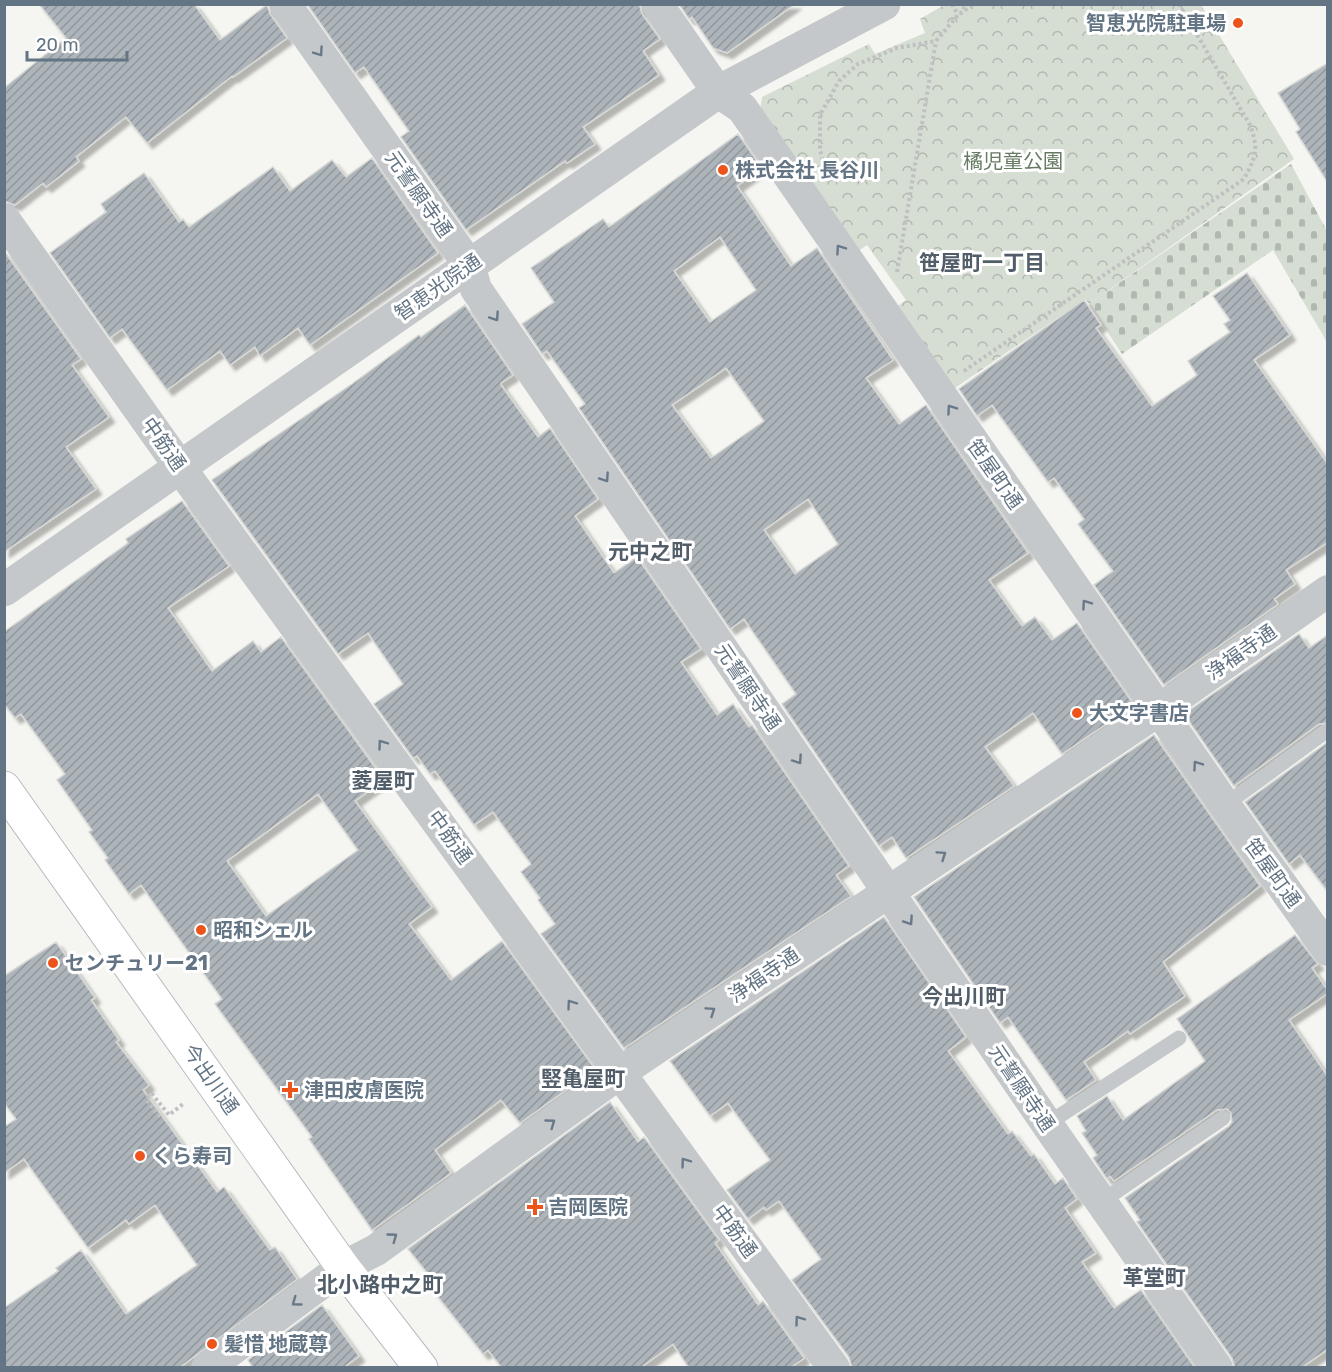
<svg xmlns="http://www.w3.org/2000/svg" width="1332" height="1372" viewBox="0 0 1332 1372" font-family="Rubik,'Noto Sans JP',sans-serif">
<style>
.cemetery{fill:url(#cemetery-stones)}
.park{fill:url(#park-crowns)}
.building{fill:url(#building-hatch);stroke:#d6d6d4;stroke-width:1.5;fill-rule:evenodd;filter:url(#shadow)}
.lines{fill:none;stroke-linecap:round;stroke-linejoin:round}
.secondary-casing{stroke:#b7bbc0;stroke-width:35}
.path{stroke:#bec0c2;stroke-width:4;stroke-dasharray:3 3;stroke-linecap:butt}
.service{stroke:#c5c8cb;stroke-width:15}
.minor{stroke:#c5c8cb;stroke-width:32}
.tertiary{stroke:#c5c8cb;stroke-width:33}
.secondary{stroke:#fff;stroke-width:33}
.oneway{stroke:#687888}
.poi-dot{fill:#ec541b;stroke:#fff;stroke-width:2}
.labels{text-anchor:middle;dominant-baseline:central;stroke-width:6;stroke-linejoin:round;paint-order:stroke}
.poi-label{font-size:20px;font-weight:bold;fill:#637484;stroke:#fff;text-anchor:start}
.park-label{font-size:20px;fill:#667b62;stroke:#fff}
.street-label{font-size:20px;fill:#637484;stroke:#fff}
.neighbourhood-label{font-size:21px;font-weight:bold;fill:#515d69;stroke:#fff}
</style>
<defs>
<pattern id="cemetery-stones" width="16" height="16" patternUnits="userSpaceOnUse" patternTransform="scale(1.5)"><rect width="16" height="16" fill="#d6ddd2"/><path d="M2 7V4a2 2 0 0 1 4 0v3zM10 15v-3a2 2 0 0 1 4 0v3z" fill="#b1b8b0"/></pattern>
<pattern id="park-crowns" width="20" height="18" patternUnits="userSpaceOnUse" patternTransform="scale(1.5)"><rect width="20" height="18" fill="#d6ddd2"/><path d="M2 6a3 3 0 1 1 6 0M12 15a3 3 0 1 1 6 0" fill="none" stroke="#b1b8b0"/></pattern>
<pattern id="building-hatch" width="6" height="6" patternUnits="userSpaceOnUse" patternTransform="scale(1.5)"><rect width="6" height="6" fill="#adb4ba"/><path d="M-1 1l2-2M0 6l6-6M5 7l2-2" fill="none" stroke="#90979d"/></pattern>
<filter id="shadow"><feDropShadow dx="5.5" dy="5.5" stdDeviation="1.5" flood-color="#0004"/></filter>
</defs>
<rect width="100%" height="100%" fill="#f5f5f1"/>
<!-- cemetery -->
<path class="cemetery" d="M1291,164L1327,231V342L1273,250L1122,354L1089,304Z"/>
<!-- park -->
<path class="park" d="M944,5H1201L1294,159L1089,304L1085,299L952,390L895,308L906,300L867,245L855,253L760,110L762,97L869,44L875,54L925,33L920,19Z"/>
<!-- building -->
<path class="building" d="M39,4H194L220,40L267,5L270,14L287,38L233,77L232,76L147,143L126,117L76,157L79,161L46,187L43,183L15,205L4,201V88L66,38Z
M307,4H639L642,14L660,39L643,51L659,75L583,127L595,144L567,163L565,161L466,230L401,137L409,131L364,67L355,73Z
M679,4H795L727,53L713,48L692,17L689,19Z
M1328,63V183L1296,132L1300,129L1278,93Z
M738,134L762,168L737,186L791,266L817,248L893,360L866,378L899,424L926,405L1028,553L989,580L1022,626L1035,617L1052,640L1077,623L1134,705L1062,754L1033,713L985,747L1014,786L906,858L892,837L879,846L782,704L796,694L744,619L730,629L579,408L585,404L547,351L542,354L522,324L554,302L531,268L603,219L609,227ZM720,237L756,290L710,322L674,271ZM726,368L764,421L711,458L672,405ZM808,499L838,544L795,574L764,530Z
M372,158L438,253L310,345L298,328L260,356L255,347L230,365L220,351L167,390L122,329L110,338L50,253L106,212L101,204L144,173L179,222L183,219L189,227L273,167L290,191L332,160L346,177Z
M4,251L81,359L72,365L109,417L66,447L96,489L4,552Z
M1247,273L1290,335L1254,360L1327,463L1328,542L1286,570L1295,584L1274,599L1278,604L1164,685L1094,585L1113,571L1078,524L1084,519L1054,478L1048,482L992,405L977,416L959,389L1084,300L1101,325L1096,328L1152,406L1197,375L1188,361L1230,332L1224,324L1230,320L1213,296Z
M465,305L513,375L501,383V385L538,437L550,428L598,499L575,516L614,573L637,557L701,649L681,662L717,715L733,704L749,727L752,725L849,866L836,875L851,896L624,1048L541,934L555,924L538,900L540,898L521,872L531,864L493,812L474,825L435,771L430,774L417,756L413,758L374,704L403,684L368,633L338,654L212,480L352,384L419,335L421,337Z
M182,501L229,566L168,608L212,671L253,641L261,652L281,637L384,780L355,801L432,907L409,924L451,980L502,941L595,1069L520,1123L501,1100L435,1150L451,1173L372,1230L309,1139L312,1137L215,1004L222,999L141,885L129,894L105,860L108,858L89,832L92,830L57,780L65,774L21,714L15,718L4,704V632L128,543L126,539ZM318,794L358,850L266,916L227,861Z
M1299,634L1309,648L1328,635V723L1319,724L1234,786L1184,714Z
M1154,735L1260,886L1163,962L1185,996L1130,1034L1128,1031L1084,1062L1096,1080L1066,1100L1008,1017L1000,1023L914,897Z
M1328,742V892L1300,855L1289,864L1245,802Z
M884,917L966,1037L948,1051L1008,1134L1012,1131L1031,1156L1034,1154L1055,1184L1063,1178L1077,1199L1065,1208L1096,1253L1082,1262L1114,1308L1141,1290L1195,1368H852L849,1357L792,1280L821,1259L779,1201L766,1210L764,1207L748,1219L727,1190L770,1160L728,1103L710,1116L670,1061Z
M1295,935L1318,964L1312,968L1328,991V993L1289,1020L1328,1077V1349L1301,1368H1235L1232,1358L1137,1222L1140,1220L1125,1198L1229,1126L1232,1122L1231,1113L1227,1109L1217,1110L1114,1181L1110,1176L1107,1179L1093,1158L1097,1155L1082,1133L1086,1131L1077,1116L1107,1096L1123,1120L1205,1061L1177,1019Z
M56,942L95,998L91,1000L119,1040L116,1042L149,1085L143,1090L217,1192L224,1187L270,1250L275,1247L297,1279L179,1368H4V1308L58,1271L56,1268L81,1250L126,1314L197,1265L155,1205L129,1224L126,1220L88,1248L24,1159L4,1173V1127L16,1119L4,1103V976Z
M610,1102L638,1142L644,1137L719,1240L715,1243L758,1305L763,1301L804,1358L790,1368H689L673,1344L640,1368H502L488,1350L483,1354L428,1284L433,1280L408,1249Z
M322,1305L359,1356L343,1368H253L248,1360Z"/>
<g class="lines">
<!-- secondary casing -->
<g class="secondary-casing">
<path id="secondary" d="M4,788L343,1267L421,1368"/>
</g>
<!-- path -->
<path class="path" d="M952,4L958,15
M824,166L820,150V115L839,81L858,64L897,48L936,41L958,15L974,4
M897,272L936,41
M964,371L1244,179C1256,157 1259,149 1250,125L1179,4
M160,1117L146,1099L152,1094L169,1115L183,1104"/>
<!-- service -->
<path class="service" d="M1225,805L1325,732
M1047,1124L1179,1038
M1101,1202L1223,1118"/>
<!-- minor -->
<path class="minor" d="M285,4L469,265L476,289L1047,1124L1217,1368
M657,4L718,92L742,108L1225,805L1328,950
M4,219L194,487L834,1368
M207,1368L343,1267L376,1250L621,1072L1159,710L1328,591"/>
<!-- tertiary -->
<path class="tertiary" d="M4,590L718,92L884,4"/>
<!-- secondary -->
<use href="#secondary" class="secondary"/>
</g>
<!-- one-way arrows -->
<defs><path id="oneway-chevron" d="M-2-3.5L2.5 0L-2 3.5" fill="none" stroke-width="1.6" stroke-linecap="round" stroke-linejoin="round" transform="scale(1.5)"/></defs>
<g class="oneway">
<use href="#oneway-chevron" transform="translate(319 52) rotate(55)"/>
<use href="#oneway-chevron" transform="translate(840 249) rotate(-125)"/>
<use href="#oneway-chevron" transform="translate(495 317) rotate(56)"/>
<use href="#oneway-chevron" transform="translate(951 409) rotate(-125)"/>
<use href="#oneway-chevron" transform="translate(605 478) rotate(56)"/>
<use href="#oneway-chevron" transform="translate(1086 604) rotate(-125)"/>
<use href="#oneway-chevron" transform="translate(382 744) rotate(-126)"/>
<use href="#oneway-chevron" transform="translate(798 760) rotate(56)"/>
<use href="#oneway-chevron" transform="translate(1197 765) rotate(-125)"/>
<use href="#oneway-chevron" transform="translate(942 855) rotate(-34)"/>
<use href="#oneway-chevron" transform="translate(909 921) rotate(56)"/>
<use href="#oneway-chevron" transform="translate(571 1004) rotate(-126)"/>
<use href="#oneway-chevron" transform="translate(711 1011) rotate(-34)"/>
<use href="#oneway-chevron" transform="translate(551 1123) rotate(-36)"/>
<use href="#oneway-chevron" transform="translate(685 1162) rotate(-126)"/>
<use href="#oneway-chevron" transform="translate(393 1237) rotate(-36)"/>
<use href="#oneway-chevron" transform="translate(296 1302) rotate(144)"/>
<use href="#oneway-chevron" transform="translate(799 1320) rotate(-126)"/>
</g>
<!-- markers -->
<g class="poi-dot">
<circle cx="1238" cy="23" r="6"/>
<circle cx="723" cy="170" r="6"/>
<circle cx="1077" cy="713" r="6"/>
<circle cx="201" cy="930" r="6"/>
<circle cx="53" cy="963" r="6"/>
<path d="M287 1081h6v6h6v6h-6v6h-6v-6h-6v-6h6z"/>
<circle cx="140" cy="1156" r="6"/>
<path d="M532 1198h6v6h6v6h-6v6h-6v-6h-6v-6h6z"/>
<circle cx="212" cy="1344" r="6"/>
</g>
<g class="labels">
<!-- poi labels -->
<g class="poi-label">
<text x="1226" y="23" text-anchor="end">智恵光院駐車場</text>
<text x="735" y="170">株式会社 長谷川</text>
<text x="1089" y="713">大文字書店</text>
<text x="213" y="930">昭和シェル</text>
<text x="65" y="963">センチュリー21</text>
<text x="304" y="1090">津田皮膚医院</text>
<text x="152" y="1156">くら寿司</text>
<text x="548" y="1207">吉岡医院</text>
<text x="224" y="1344">髪惜 地蔵尊</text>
</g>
<!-- park labels -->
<g class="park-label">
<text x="1013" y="161">橘児童公園</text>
</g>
<!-- street labels -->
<g class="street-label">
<text transform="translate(419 194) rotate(55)">元誓願寺通</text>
<text transform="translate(438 287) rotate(-35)">智恵光院通</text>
<text transform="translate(164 444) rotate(55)">中筋通</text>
<text transform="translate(995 474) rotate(55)">笹屋町通</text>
<text transform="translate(1241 652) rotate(-35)">浄福寺通</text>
<text transform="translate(748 687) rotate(56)">元誓願寺通</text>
<text transform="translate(450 837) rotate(54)">中筋通</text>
<text transform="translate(1273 873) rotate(54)">笹屋町通</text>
<text transform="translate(764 975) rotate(-34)">浄福寺通</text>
<text transform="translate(211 1079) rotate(55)">今出川通</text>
<text transform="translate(1022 1088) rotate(56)">元誓願寺通</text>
<text transform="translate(735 1231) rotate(54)">中筋通</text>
</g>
<!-- neighbourhood labels -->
<g class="neighbourhood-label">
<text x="982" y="262">笹屋町一丁目</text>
<text x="650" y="551">元中之町</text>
<text x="383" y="780">菱屋町</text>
<text x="964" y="996">今出川町</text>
<text x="583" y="1078">竪亀屋町</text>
<text x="1154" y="1277">革堂町</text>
<text x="380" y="1284">北小路中之町</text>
</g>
</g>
<!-- border -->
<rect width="1332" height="1372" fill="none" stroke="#637484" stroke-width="12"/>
<!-- scale -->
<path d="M27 51v9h100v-9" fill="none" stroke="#637484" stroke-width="3"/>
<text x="36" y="51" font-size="18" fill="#637484" stroke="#ffffff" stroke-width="4.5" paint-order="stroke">20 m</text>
</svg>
